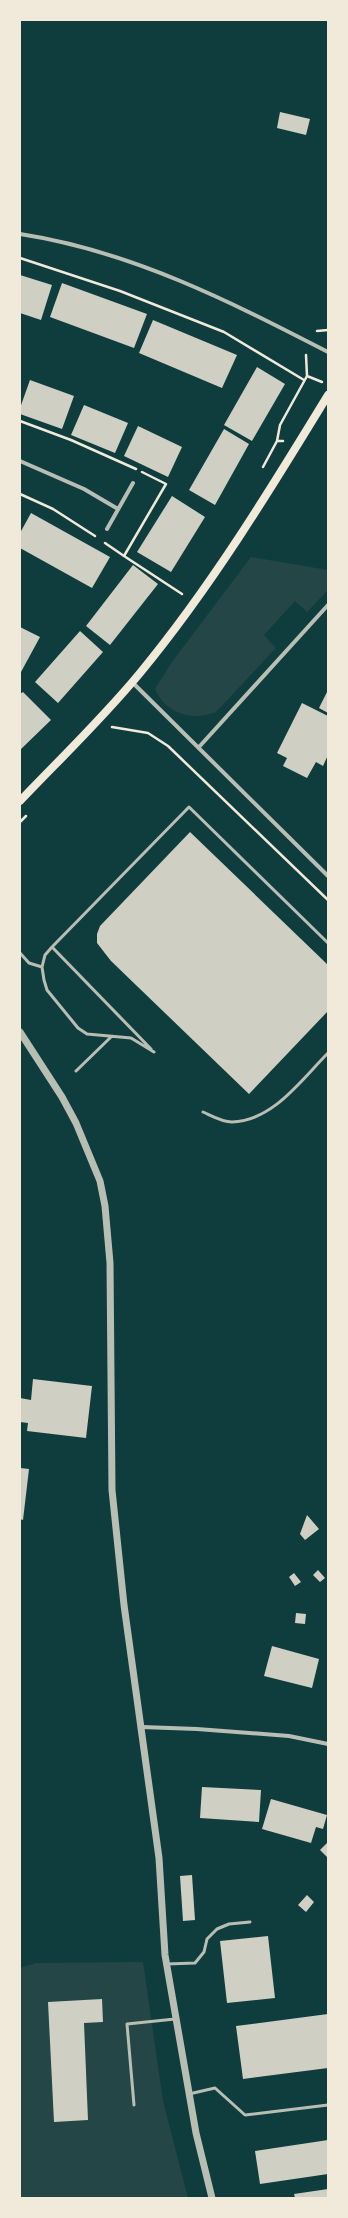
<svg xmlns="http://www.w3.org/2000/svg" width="348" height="2218" viewBox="0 0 348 2218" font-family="'Sofia Sans Condensed',sans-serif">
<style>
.green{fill:#244646}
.building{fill:#cfcfc3}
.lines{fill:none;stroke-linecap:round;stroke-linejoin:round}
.path{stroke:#f1e9da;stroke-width:2.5}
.service{stroke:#b8beb3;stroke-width:3}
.minor{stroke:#b8beb3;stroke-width:4}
.tertiary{stroke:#b8beb3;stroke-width:7}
.secondary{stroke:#f1e9da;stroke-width:8}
</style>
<rect width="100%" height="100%" fill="#0f3d3e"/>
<!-- green -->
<path class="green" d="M251,557L328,570V590L307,612L295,601L264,635L276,648L216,712C192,722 165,713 155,689L172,662Z
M143,1962L163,2101L188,2198H20V1968L36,1963Z"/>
<!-- building -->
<path class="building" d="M280,112L310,119L306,135L277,128Z
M20,275L52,285L41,320L20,313Z
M62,283L147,314L134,348L50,317Z
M153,320L237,355L222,388L139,353Z
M257,367L285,384L252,441L224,425Z
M30,380L74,396L62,429L20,414V408Z
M84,405L128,423L115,453L71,435Z
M138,426L182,447L168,477L124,456Z
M224,429L249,444L215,505L189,490Z
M172,496L205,517L171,572L137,552Z
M31,513L110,557L92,588L20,548V533Z
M133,565L158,584L110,645L86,626Z
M20,627L40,637L21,672H20Z
M80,631L103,652L58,703L35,682Z
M328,690V713L319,708Z
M23,692L51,720L20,750V694Z
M302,703L328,716V755L323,766L316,762L307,778L283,766L287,758L277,753Z
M190,832L328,965V1011L249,1094L111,961L97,943V934L100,926Z
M33,1379L92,1386L86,1438L27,1431L28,1423L20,1422V1398L31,1400Z
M20,1468L29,1469L23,1520L20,1519Z
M307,1515L319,1529L305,1540L300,1534Z
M318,1570L325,1578L320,1582L313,1575Z
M294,1573L301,1582L295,1586L289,1577Z
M296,1613L306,1614L305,1624L295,1623Z
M272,1646L319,1659L312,1688L264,1676Z
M202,1787L261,1790L259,1822L200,1818Z
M271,1799L327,1815L323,1829L316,1827L311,1843L262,1829Z
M328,1842V1858L320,1850Z
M192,1875L195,1920L183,1921L180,1876Z
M307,1895L314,1902L306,1912L298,1905Z
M268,1936L275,1998L227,2003L220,1941Z
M102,1999L103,2022L84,2023L88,2120L54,2122L48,2002Z
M328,2014V2068L243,2079L236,2026Z
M328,2140V2174L260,2184L255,2151Z
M328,2189V2198H295L294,2194Z"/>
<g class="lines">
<!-- path -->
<path class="path" d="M20,258L120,291L224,332L304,380
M317,331L328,330
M307,376L322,382
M20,421L71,440L136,469
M277,441L280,425L307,376L306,355
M263,467L277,441H283
M142,472L166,484L124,556L182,594
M20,494L53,509L95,536
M105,543L124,556
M112,727L148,733L168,746L328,900
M20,822L26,816"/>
<!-- service -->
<path class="service" d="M52,947L151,1049
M20,953L29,963L42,967
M154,1052L131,1038L87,1034L78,1028L47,990L44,980L42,967L45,955L52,947L189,807L328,943
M76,1071L112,1036
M203,1112C212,1116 222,1122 232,1122C273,1121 302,1079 328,1053
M167,1964L195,1963L204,1952L207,1939L217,1929L229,1924L250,1922
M189,2094L215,2088L245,2115L328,2105
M134,2105L127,2024L175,2019"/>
<!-- minor -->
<path class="minor" d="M20,234C131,251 229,301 328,352
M20,461L84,489L118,509
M107,529L133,483
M132,682L328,876
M199,747L328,605
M142,1727L197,1729L289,1736L328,1744"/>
<!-- tertiary -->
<path class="tertiary" d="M20,1032L62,1097L76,1123L100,1181L105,1206L110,1263L112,1490L124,1605L159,1858L165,1955L196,2133L212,2198"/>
<!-- secondary -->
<path class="secondary" d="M20,801C60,759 103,718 140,673C211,587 270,490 328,395"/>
</g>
<!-- border -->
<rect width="348" height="2218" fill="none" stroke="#f1e9da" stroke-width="42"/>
</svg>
